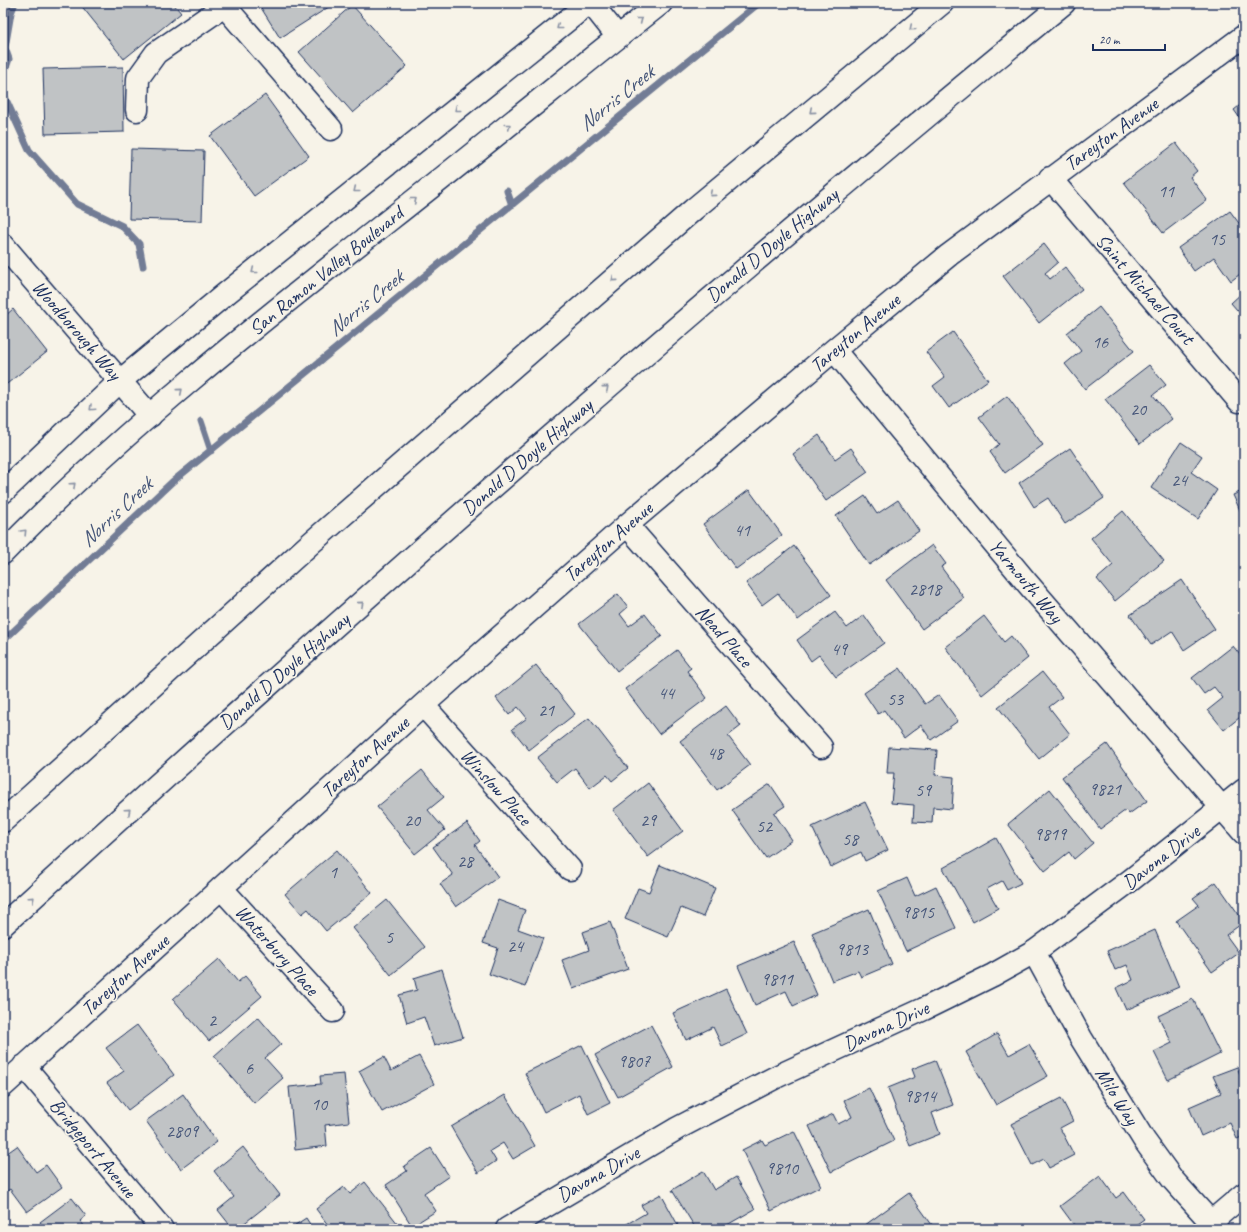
<svg xmlns="http://www.w3.org/2000/svg" width="1247" height="1232" viewBox="0 0 1247 1232" font-family="Caveat,sans-serif">
<style>
.lines{fill:none;stroke-linecap:round;stroke-linejoin:round}
.stream{stroke:#727c95;stroke-width:7}
.building{fill:#c0c3c5;stroke:#1b2f5e}
.minor-casing{stroke:#1b2f5e;stroke-width:25}
.tertiary-casing{stroke:#1b2f5e;stroke-width:25}
.secondary-casing{stroke:#1b2f5e;stroke-width:25}
.motorway-casing{stroke:#1b2f5e;stroke-width:25}
.minor{stroke:#f7f3e8;stroke-width:22}
.tertiary{stroke:#f7f3e8;stroke-width:22}
.secondary{stroke:#f7f3e8;stroke-width:22}
.motorway{stroke:#f7f3e8;stroke-width:22}
.oneway{stroke:#8991a3}
.labels{text-anchor:middle;dominant-baseline:central;stroke-width:3.5;stroke-linejoin:round;paint-order:stroke}
.number-label{font-size:18px;fill:#445478}
.street-label{font-size:20px;fill:#1b2f5e;stroke:#f7f3e8}
.water-label{font-size:21px;font-style:italic;fill:#465679;stroke:#f7f3e8}
</style>
<rect width="100%" height="100%" fill="#f7f3e8"/>
<filter id="ink" filterUnits="userSpaceOnUse"><feTurbulence type="fractalNoise" baseFrequency=".025" numOctaves="2"/><feDisplacementMap in="SourceGraphic" scale="8" xChannelSelector="R" yChannelSelector="G"/><feConvolveMatrix kernelMatrix="1 2 1 2 8 2 1 2 1" color-interpolation-filters="sRGB"/></filter>
<g filter="url(#ink)">
<g class="lines">
<!-- stream -->
<path class="stream" d="M3,77L9,59L5,48L11,13L15,3
M3,93L29,150L77,204L122,226L139,244L143,266
M507,191L512,205
M201,421L211,451
M3,641L172,482L759,3"/>
</g>
<!-- building -->
<path class="building" d="M81,3H173L181,13L124,59L80,4Z
M258,3H335L280,38Z
M352,5L407,66L353,113L299,52Z
M123,67L124,132L45,134L43,69Z
M265,95L309,156L254,196L210,136Z
M1244,102V124L1234,110Z
M1176,143L1197,171L1190,177L1207,200L1163,233L1124,182Z
M131,149L204,151L202,221L129,219Z
M1230,211L1244,230V271L1231,281L1214,257L1194,271L1178,248Z
M1044,244L1058,262L1045,273L1050,279L1065,267L1082,289L1039,323L1003,276Z
M1244,291V318L1231,303Z
M1099,307L1134,351L1085,389L1065,364L1081,351L1067,333Z
M13,309L47,352L3,387V314L5,316Z
M953,332L988,380L949,408L933,386L945,377L926,352Z
M1149,365L1166,385L1153,395L1172,419L1140,444L1105,399Z
M1007,396L1043,445L1005,473L990,452L999,444L979,417Z
M819,435L835,459L851,448L868,472L826,501L793,454Z
M1181,442L1202,456L1191,472L1217,490L1198,519L1151,488Z
M1070,448L1104,498L1065,524L1048,498L1034,507L1019,483Z
M749,490L782,535L736,569L703,524Z
M1244,490V519L1233,495Z
M865,496L877,514L898,500L919,531L869,565L836,516Z
M1123,511L1164,561L1115,601L1097,579L1113,565L1091,538Z
M932,545L946,564L941,567L964,598L922,629L886,580Z
M794,546L831,595L798,620L778,593L762,605L746,583Z
M1182,580L1215,629L1184,650L1172,631L1151,645L1130,615Z
M618,594L628,607L620,614L629,626L645,614L662,636L617,671L579,624Z
M835,612L847,628L864,615L884,643L836,677L819,655L811,661L797,640Z
M984,616L1004,642L1011,636L1028,658L982,695L945,647Z
M1233,646L1244,660V714L1224,730L1208,710L1223,698L1214,687L1204,694L1192,678Z
M677,650L691,668L687,671L707,698L659,734L625,689Z
M536,665L575,714L529,750L512,729L527,718L518,707L509,715L496,698Z
M900,668L925,704L939,695L958,721L931,740L921,725L904,738L884,710L878,714L864,693Z
M1042,672L1062,697L1049,707L1070,734L1039,759L998,707Z
M726,706L741,726L728,736L750,765L717,790L680,741Z
M589,718L628,768L612,781L607,775L590,788L575,768L557,782L537,758Z
M1107,744L1147,801L1129,814L1126,810L1100,829L1062,777Z
M889,747L937,750L935,775L954,777L952,809L933,807L932,823L913,822L914,805L891,803L894,773H887Z
M422,770L444,797L428,810L445,830L415,854L377,807Z
M648,783L683,831L648,857L613,810Z
M770,784L785,806L774,813L792,840L766,858L732,810Z
M1050,789L1093,843L1074,859L1069,852L1045,871L1008,824Z
M865,802L888,850L865,861L861,852L831,867L812,827Z
M467,823L480,841L475,845L498,877L456,907L440,884L453,875L433,847Z
M996,838L1021,883L1007,890L1002,881L987,889L998,908L973,922L943,868Z
M337,850L372,893L326,931L308,909L302,914L285,894Z
M660,865L715,888L703,917L681,908L668,937L625,919L638,888L649,892Z
M907,878L915,896L936,886L956,928L906,951L878,891Z
M1216,882L1244,922L1226,935L1239,953L1212,972L1176,921L1199,905L1193,898Z
M387,900L425,947L391,975L353,928Z
M498,900L525,910L518,929L543,938L525,987L489,974L498,948L483,943Z
M869,909L892,964L861,977L858,971L832,981L812,933Z
M610,922L628,969L573,989L562,960L589,950L583,932Z
M1155,930L1179,987L1126,1010L1116,988L1133,980L1127,965L1115,970L1107,951Z
M794,942L817,995L793,1006L786,991L755,1005L738,966Z
M219,959L238,982L245,976L262,996L209,1041L173,999Z
M442,969L463,1037L434,1046L424,1017L407,1023L399,995L417,990L414,978Z
M726,989L747,1034L722,1046L713,1027L686,1040L673,1013Z
M1193,999L1220,1054L1168,1080L1154,1052L1172,1043L1158,1016Z
M258,1017L281,1044L265,1058L283,1078L254,1103L214,1056Z
M137,1025L174,1075L128,1110L107,1083L124,1071L106,1048Z
M651,1025L673,1067L618,1097L595,1055Z
M997,1034L1009,1055L1029,1044L1048,1076L996,1105L966,1052Z
M582,1045L610,1103L588,1114L579,1094L544,1112L525,1073Z
M419,1056L434,1084L382,1112L359,1071L384,1057L391,1071Z
M935,1060L953,1105L932,1113L940,1134L910,1146L888,1088L915,1077L912,1069Z
M1237,1067L1244,1084V1136L1237,1139L1230,1123L1201,1136L1189,1107L1221,1093L1213,1076Z
M344,1074L349,1122L325,1125L327,1146L295,1150L289,1087L321,1084L320,1076Z
M869,1088L894,1141L831,1172L809,1126L833,1114L838,1124L852,1117L844,1100Z
M183,1094L217,1142L181,1169L146,1121Z
M505,1095L535,1146L513,1159L503,1143L490,1151L496,1161L478,1173L451,1127Z
M1061,1098L1073,1121L1060,1128L1074,1155L1049,1168L1044,1159L1032,1165L1011,1124Z
M794,1131L821,1186L771,1211L742,1150L762,1140L765,1145Z
M17,1146L36,1172L46,1165L62,1187L27,1212L10,1189L3,1194V1156Z
M243,1147L280,1195L237,1229H233L218,1210L234,1197L214,1171Z
M431,1148L449,1176L424,1193L436,1211L412,1226L386,1185L407,1171L404,1166Z
M703,1171L714,1190L736,1177L755,1209L720,1229H696L672,1190Z
M1100,1176L1116,1198L1124,1192L1144,1219L1130,1229H1077L1060,1206Z
M365,1182L402,1229H331L316,1209L344,1187L350,1194Z
M909,1193L935,1229H862L861,1228Z
M661,1194L680,1229H618L646,1213L641,1205Z
M72,1198L86,1216L80,1221L87,1229H45L40,1222Z
M306,1218L313,1229H289Z"/>
<g class="lines">
<!-- minor casing -->
<g class="minor-casing">
<path id="minor" d="M222,3L331,129
M137,110L138,78L156,53L224,6
M1050,178L1239,401
M3,245L150,416
M834,350L1028,584L1244,833
M627,525L821,747
M423,705L570,869
M221,888L333,1011
M1034,952L1081,1038L1144,1140L1173,1180L1217,1229
M24,1066L162,1229
M3,1086L423,705L627,525L834,350L949,255L1244,36
M1211,1222L1244,1194"/>
</g>
<!-- tertiary casing -->
<g class="tertiary-casing">
<path id="tertiary" d="M591,3L618,37
M507,1229L678,1128L778,1076L924,1009L993,975L1034,952L1131,880L1244,790"/>
</g>
<!-- secondary casing -->
<g class="secondary-casing">
<path id="secondary" d="M3,492L120,381L223,296L589,3
M3,553C121,432 255,326 388,221C480,149 570,75 661,3"/>
</g>
<!-- motorway casing -->
<g class="motorway-casing">
<path id="motorway" d="M3,821L311,543L694,209L942,3
M3,925C349,609 701,300 1064,3"/>
</g>
<!-- minor -->
<use href="#minor" class="minor"/>
<!-- tertiary -->
<use href="#tertiary" class="tertiary"/>
<!-- secondary -->
<use href="#secondary" class="secondary"/>
<!-- motorway -->
<use href="#motorway" class="motorway"/>
</g>
<!-- one-way arrows -->
<defs><path id="oneway-chevron" d="M-2-3.5L2.5 0L-2 3.5" fill="none" stroke-width="1.6" stroke-linecap="round" stroke-linejoin="round"/></defs>
<g class="oneway">
<use href="#oneway-chevron" transform="translate(640 20) rotate(-38)"/>
<use href="#oneway-chevron" transform="translate(559 27) rotate(141)"/>
<use href="#oneway-chevron" transform="translate(912 28) rotate(140)"/>
<use href="#oneway-chevron" transform="translate(457 109) rotate(141)"/>
<use href="#oneway-chevron" transform="translate(812 111) rotate(140)"/>
<use href="#oneway-chevron" transform="translate(508 126) rotate(-39)"/>
<use href="#oneway-chevron" transform="translate(356 190) rotate(141)"/>
<use href="#oneway-chevron" transform="translate(712 194) rotate(140)"/>
<use href="#oneway-chevron" transform="translate(414 200) rotate(-38)"/>
<use href="#oneway-chevron" transform="translate(254 271) rotate(141)"/>
<use href="#oneway-chevron" transform="translate(614 279) rotate(139)"/>
<use href="#oneway-chevron" transform="translate(606 388) rotate(-41)"/>
<use href="#oneway-chevron" transform="translate(180 391) rotate(-40)"/>
<use href="#oneway-chevron" transform="translate(92 408) rotate(137)"/>
<use href="#oneway-chevron" transform="translate(73 485) rotate(-42)"/>
<use href="#oneway-chevron" transform="translate(24 532) rotate(-46)"/>
<use href="#oneway-chevron" transform="translate(361 604) rotate(-41)"/>
<use href="#oneway-chevron" transform="translate(128 811) rotate(-42)"/>
<use href="#oneway-chevron" transform="translate(32 899) rotate(-42)"/>
</g>
</g>
<g class="labels">
<!-- number labels -->
<g class="number-label">
<text x="1166" y="191">11</text>
<text x="1217" y="239">15</text>
<text x="1100" y="342">16</text>
<text x="1138" y="409">20</text>
<text x="1179" y="480">24</text>
<text x="742" y="530">41</text>
<text x="925" y="589">2818</text>
<text x="839" y="649">49</text>
<text x="666" y="693">44</text>
<text x="895" y="699">53</text>
<text x="546" y="710">21</text>
<text x="715" y="753">48</text>
<text x="1105" y="789">9821</text>
<text x="923" y="790">59</text>
<text x="412" y="820">20</text>
<text x="648" y="820">29</text>
<text x="764" y="826">52</text>
<text x="1050" y="834">9819</text>
<text x="850" y="839">58</text>
<text x="465" y="861">28</text>
<text x="333" y="872">1</text>
<text x="918" y="912">9815</text>
<text x="389" y="937">5</text>
<text x="515" y="946">24</text>
<text x="852" y="949">9813</text>
<text x="777" y="979">9811</text>
<text x="212" y="1020">2</text>
<text x="634" y="1061">9807</text>
<text x="249" y="1068">6</text>
<text x="920" y="1096">9814</text>
<text x="319" y="1104">10</text>
<text x="182" y="1131">2809</text>
<text x="782" y="1168">9810</text>
</g>
<!-- street labels -->
<g class="street-label">
<text transform="translate(1111 134) rotate(-36)">Tareyton Avenue</text>
<text transform="translate(772 245) rotate(-40)">Donald D Doyle Highway</text>
<text transform="translate(326 271) rotate(-39)">San Ramon Valley Boulevard</text>
<text transform="translate(1145 289) rotate(49)">Saint Michael Court</text>
<text transform="translate(77 330) rotate(49)">Woodborough Way</text>
<text transform="translate(855 333) rotate(-40)">Tareyton Avenue</text>
<text transform="translate(527 457) rotate(-41)">Donald D Doyle Highway</text>
<text transform="translate(608 542) rotate(-41)">Tareyton Avenue</text>
<text transform="translate(1026 581) rotate(50)">Yarmouth Way</text>
<text transform="translate(724 636) rotate(49)">Nead Place</text>
<text transform="translate(284 671) rotate(-41)">Donald D Doyle Highway</text>
<text transform="translate(365 757) rotate(-42)">Tareyton Avenue</text>
<text transform="translate(496 787) rotate(48)">Winslow Place</text>
<text transform="translate(1161 857) rotate(-38)">Davona Drive</text>
<text transform="translate(277 950) rotate(48)">Waterbury Place</text>
<text transform="translate(125 975) rotate(-42)">Tareyton Avenue</text>
<text transform="translate(886 1026) rotate(-25)">Davona Drive</text>
<text transform="translate(1117 1096) rotate(58)">Milo Way</text>
<text transform="translate(93 1148) rotate(50)">Bridgeport Avenue</text>
<text transform="translate(598 1174) rotate(-30)">Davona Drive</text>
</g>
<!-- water labels -->
<g class="water-label">
<text transform="translate(616 98) rotate(-39)">Norris Creek</text>
<text transform="translate(365 303) rotate(-39)">Norris Creek</text>
<text transform="translate(116 512) rotate(-43)">Norris Creek</text>
</g>
</g>
<!-- margin -->
<rect width="1247" height="1232" fill="none" stroke="#f7f3e8" stroke-width="16"/>
<rect x="8" y="8" width="1231" height="1216" fill="none" stroke="#1b2f5e" stroke-width="1.5" filter="url(#ink)"/>
<!-- scale -->
<path d="M1093 44v6h72v-6" fill="none" stroke="#1b2f5e" stroke-width="2"/>
<text x="1099" y="44" font-size="12" fill="#1b2f5e" stroke="#f7f3e8" stroke-width="3" paint-order="stroke">20 m</text>
</svg>
